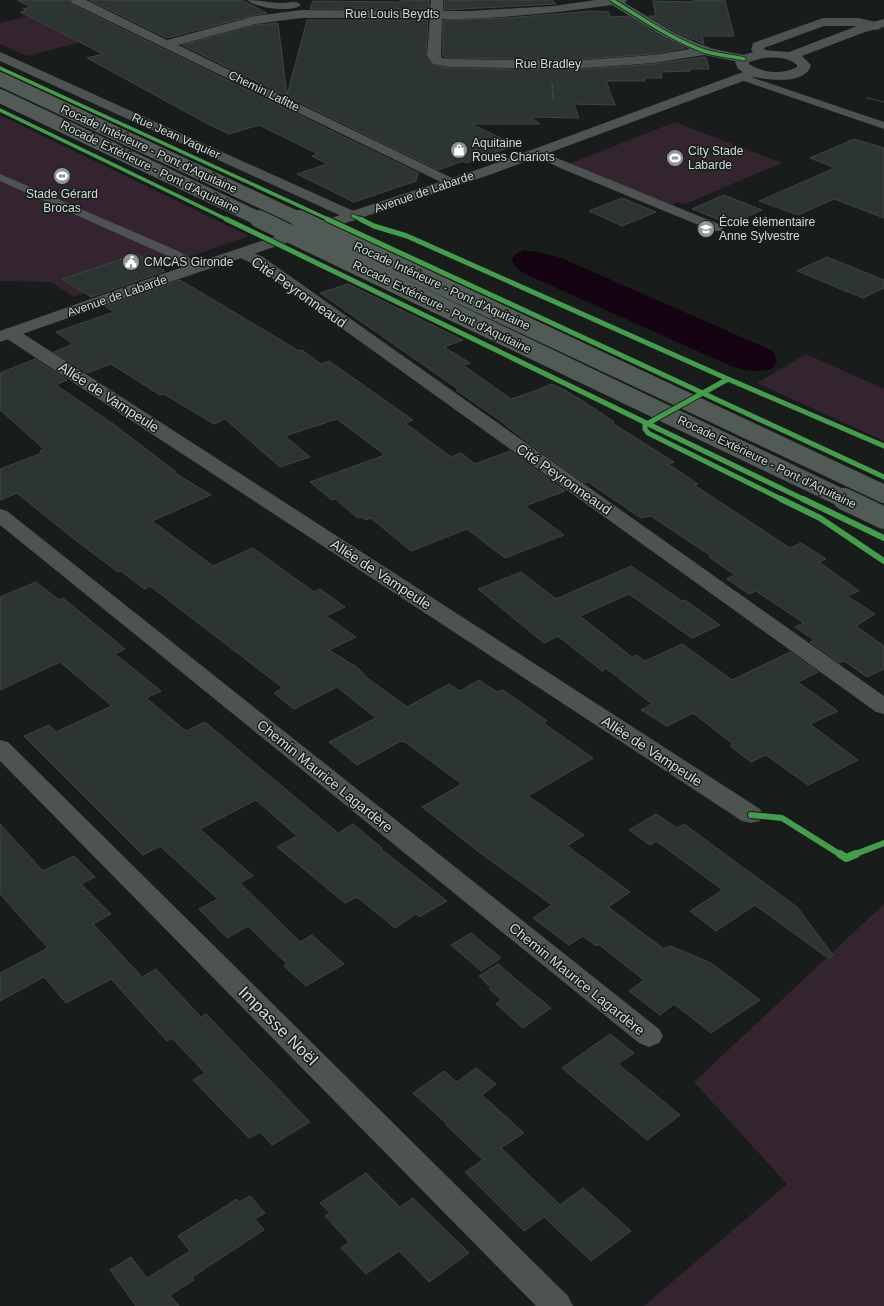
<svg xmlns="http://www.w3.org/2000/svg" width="884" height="1306" viewBox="0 0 884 1306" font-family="Helvetica,sans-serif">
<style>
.green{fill:#34242f}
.water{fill:#150311}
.building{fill:#2d3532;stroke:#404442}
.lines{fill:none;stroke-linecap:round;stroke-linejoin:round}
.path{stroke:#4f5351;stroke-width:1.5;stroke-dasharray:1 1;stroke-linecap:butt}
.service{fill:#4d5351;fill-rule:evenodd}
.minor{fill:#4d5351;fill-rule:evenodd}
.secondary{fill:#4d5451;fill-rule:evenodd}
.motorway-bridge-far2{stroke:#525a56;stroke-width:14}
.motorway-bridge-far1{stroke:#525a56;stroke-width:18}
.motorway-bridge{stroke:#525a56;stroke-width:22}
.cycleway-far3-casing{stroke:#161e1a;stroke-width:5}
.cycleway-far2-casing{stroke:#161e1a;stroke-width:7}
.cycleway-far1-casing{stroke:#161e1a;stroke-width:8}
.cycleway-casing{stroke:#161e1a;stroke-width:10}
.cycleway-far3{stroke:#469c4c;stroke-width:3.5}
.cycleway-far2{stroke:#469c4c;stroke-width:5}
.cycleway-far1{stroke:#469c4c;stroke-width:6}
.cycleway{stroke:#469c4c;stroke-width:8}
.labels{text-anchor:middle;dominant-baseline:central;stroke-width:3;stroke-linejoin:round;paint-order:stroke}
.far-street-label{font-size:12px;fill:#d4d9d7;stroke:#161e1a}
.far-poi-label{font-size:12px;fill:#d4d9d7;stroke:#161e1a;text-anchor:start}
.street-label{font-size:14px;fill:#d4d9d7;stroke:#161e1a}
.near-street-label{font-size:17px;fill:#d4d9d7;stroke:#161e1a}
</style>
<rect width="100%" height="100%" fill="#181c1a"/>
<!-- green -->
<path class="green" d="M73,5L124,31L27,56L0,44V23Z
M0,115L249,236L74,297L51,282L0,281Z
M675,122L782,163L685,204L677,202L669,206L569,164Z
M806,354L884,389V441L757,383Z
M884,904V1306H644L787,1184L694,1082Z"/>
<!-- water -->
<path class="water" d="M524,250L537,252L559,257L773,351L777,361L773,368C759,373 747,371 733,367L523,273L516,267L512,261L514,255Z"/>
<!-- building -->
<path class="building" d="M17,0H69L71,4L418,173L416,181L354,202L297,174L327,164L312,156L318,154L259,125L229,134L208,124L87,58L103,54L20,12L26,11L23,9L31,7Z
M89,0H241L267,13L255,15L167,38Z
M400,0H429V9H310L313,1L400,2Z
M444,0H552L556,4L444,10Z
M693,0H725L734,36H702L704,44L674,31L649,16H656L653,1L693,2Z
M591,11L609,12L610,17L628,16L663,38L685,48L654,54L571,60L449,58L443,56V20L506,18Z
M307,20H428L426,57L433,65L449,68L571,70L654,64L704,57H706L709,69H689L690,71L661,72L662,78H645V81H606L615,105L574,104L579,118L531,117L540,124H471L516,145L466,163L463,161L438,170L182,45L256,25L278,23L287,95Z
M854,139L884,148V218L834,199L798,215L759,201L835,168L810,158Z
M724,195L762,210L730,224L692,209Z
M622,198L627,200L656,212L622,226L589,211Z
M137,254L165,271L91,297L62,279Z
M827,257L884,280V288L863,298L797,271Z
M180,280L299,351L302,350L321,364L329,361L413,420L405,423L451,457L461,453L475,464L510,451L565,491L525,506L564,535L505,558L467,529L411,551L371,518L366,520L362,517L358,518L335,499L332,500L310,482L385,455L337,419L285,436L310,457L280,467L225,419L214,424L164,394L160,395L111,364L87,373L54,352L73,344L56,332L114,312L105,306Z
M348,284L463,340L444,347L470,363L463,365L511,399L535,391L551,384L563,389L595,409L614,422L612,423L674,462L668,464L698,484L694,485L790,548L801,543L826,559L819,562L859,591L847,596L875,614L856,626L884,646V669L867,677L844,661L840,663L810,642L814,640L795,627L804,623L756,591L749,594L727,579L735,575L709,557L711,556L651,516L641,518L588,482L585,483L530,444L498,419L456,390L458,389L320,293Z
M35,359L67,380L56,385L116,426L176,472L175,473L211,495L152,521L213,566L253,548L314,592L320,589L345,607L326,616L356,637L329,650L358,668L366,677L407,707L449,684L460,691L479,680L497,692L503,690L547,721L543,723L593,758L528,796L584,835L567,846L630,892L608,907L664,949L670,946L711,963L760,1000L711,1033L674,1004L660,1015L629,991L644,980L598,944L596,946L583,936L569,945L533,918L552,905L479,852L422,807L462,784L405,742L401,741L357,765L329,742L376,718L337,687L294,709L274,693L283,688L150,586L144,589L121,571L118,572L74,539L17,493L0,500V469L42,453L40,451L44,449L0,410V373Z
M631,566L682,601L685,600L720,625L692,638L629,594L580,616L632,657L636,655L645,661L682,644L732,680L790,652L818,672L798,682L838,711L810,724L858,760L808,785L766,755L751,762L730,746L733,744L693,713L667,726L641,710L652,704L606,668L602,671L558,636L544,643L478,589L521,572L556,599Z
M36,582L59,600L63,598L125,649L115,654L161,691L146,698L186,731L205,722L338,833L353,824L382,848L381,849L447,901L419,917L416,914L395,928L357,897L345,903L277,847L297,836L256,800L200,829L253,876L240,883L300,942L312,935L344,964L306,986L284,966L287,964L248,926L227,938L199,909L218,899L160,846L143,855L24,736L49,725L56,732L112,706L60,662L0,690V597Z
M656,814L677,828L684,824L797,907L833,955L829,959L755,905L716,931L690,911L723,890L656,841L650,845L629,830Z
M0,824L43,871L74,856L95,877L81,884L111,914L93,924L142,977L156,969L201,1017L206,1014L310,1122L272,1145L260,1132L249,1138L193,1080L205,1073L172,1038L167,1041L111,979L66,1003L44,977L0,1001V973L48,948L0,894Z
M471,933L501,958L481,971L451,945Z
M498,964L524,986L551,1008L523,1028L496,1004L502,1000L489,989L491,988L479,976Z
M610,1034L634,1053L618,1064L680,1115L647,1140L562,1068Z
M476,1068L496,1084L482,1095L524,1133L501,1148L560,1205L583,1188L631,1231L591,1261L544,1217L524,1231L465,1172L483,1160L446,1125L447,1124L413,1093L444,1071L457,1082Z
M366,1173L400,1207L413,1198L469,1253L429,1282L399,1251L366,1274L341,1248L349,1242L325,1216L330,1213L320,1203Z
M250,1196L265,1213L255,1219L264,1230L192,1277L194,1280L170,1295L179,1306H136L110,1270L131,1257L147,1278L190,1251L178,1236L237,1199L239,1202Z"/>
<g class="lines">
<!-- path -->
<path class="path" d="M552,83L553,100
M867,98L884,102"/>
<!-- service -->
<path class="service" d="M247,0C259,0 270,3 283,3C289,3 296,0 301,5C293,13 255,8 247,0Z
M742,74L884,122V129L738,79L737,77Z
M537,150L721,225L723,228L721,231H713L560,168L533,155L531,153L533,151Z
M0,174L178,251L202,265L204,268L202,271H194L170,257L0,181Z"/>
<!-- minor -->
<path class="minor" d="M70,0H86L167,40L255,16L301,10L430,11L431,0H443V11H469L553,6L596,0H627L625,3L673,32L697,43L714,49L749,56L751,59L749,62L744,63L704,55L654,63L571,69L449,67L433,64L427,56L430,18H301L256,24L178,45L456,180L458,183L456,186L451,187L72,3ZM612,5L664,37L690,49L654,55L571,61L449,59L442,58L441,56L442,19C499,19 555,13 612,5Z
M823,18H859L880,23L882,26L880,29L876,30L859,26H824L764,48L769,54L767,57H757L751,50L753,43Z
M0,52L358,213L361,216L358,219L353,221L348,219L0,61Z
M242,248L263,257L884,696V714L876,712L251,263L236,256L234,253L236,250Z
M10,328L16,329L760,809L763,815L760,821L751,823L742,821L4,337L1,333L4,329Z
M0,509L7,511L659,1029L663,1036L659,1043L649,1047L639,1043L0,525Z
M0,740L8,742L568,1296L573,1306H536L0,761Z"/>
<!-- secondary -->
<path class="secondary" d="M884,19V27L865,32L802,56L811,65C806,85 769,80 754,77L492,174L173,281L0,342V331L162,274L482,168L743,72L738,69L735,62L739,56L762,50L789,52L857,26ZM763,58C775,57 788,57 797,65V67C782,75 763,73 749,64V62Z"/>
<!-- motorway-bridge-far2 -->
<path class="motorway-bridge-far2" d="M0,79L301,220
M0,96L261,220"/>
<!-- motorway-bridge-far1 -->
<path class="motorway-bridge-far1" d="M259,219L846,500
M299,219L884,494"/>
<!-- motorway-bridge -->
<path class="motorway-bridge" d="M844,499L884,518"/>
<!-- cycleway-far3 casing -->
<g class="cycleway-far3-casing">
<path id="cycleway-far3" d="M612,0C642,18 671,39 704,51C717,55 731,56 744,59
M0,68L330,220
M0,110L228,220
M353,216L362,220"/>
</g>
<!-- cycleway-far2 casing -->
<g class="cycleway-far2-casing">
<path id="cycleway-far2" d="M226,219L805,500
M327,219L884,477
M360,219L374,226L407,236L728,379L884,446
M728,379L645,425V429L648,433L783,500"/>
</g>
<!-- cycleway-far1 casing -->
<g class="cycleway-far1-casing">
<path id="cycleway-far1" d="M781,499L820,518L884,561
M803,499L884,538
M751,815L782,818L841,855
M853,855L884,843"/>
</g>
<!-- cycleway casing -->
<g class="cycleway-casing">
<path id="cycleway" d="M840,854L846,858L856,854"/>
</g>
<!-- cycleway-far3 -->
<use href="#cycleway-far3" class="cycleway-far3"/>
<!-- cycleway-far2 -->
<use href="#cycleway-far2" class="cycleway-far2"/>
<!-- cycleway-far1 -->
<use href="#cycleway-far1" class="cycleway-far1"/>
<!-- cycleway -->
<use href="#cycleway" class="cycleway"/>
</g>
<!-- icons -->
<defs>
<g id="shop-disc" transform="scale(0.9)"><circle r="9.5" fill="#929795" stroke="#161e1a"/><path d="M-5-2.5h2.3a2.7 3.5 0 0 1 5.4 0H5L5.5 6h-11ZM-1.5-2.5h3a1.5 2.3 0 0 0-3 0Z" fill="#fff"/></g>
<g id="stadium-disc" transform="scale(0.9)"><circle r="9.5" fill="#929795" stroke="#161e1a"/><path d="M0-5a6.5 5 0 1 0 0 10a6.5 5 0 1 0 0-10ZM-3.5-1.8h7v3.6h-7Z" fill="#fff"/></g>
<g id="school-disc" transform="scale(0.9)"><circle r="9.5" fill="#929795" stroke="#161e1a"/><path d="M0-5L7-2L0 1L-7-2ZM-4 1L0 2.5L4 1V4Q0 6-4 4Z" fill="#fff"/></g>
<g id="civic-disc" transform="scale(0.9)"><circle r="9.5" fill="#929795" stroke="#161e1a"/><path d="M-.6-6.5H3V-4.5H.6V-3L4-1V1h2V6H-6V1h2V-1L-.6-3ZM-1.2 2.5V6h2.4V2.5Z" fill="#fff"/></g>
</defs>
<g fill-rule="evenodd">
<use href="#shop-disc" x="459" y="150"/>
<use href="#stadium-disc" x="675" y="158"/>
<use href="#stadium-disc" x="62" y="176"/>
<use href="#school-disc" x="706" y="229"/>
<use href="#civic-disc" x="131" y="262"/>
</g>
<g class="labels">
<!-- far-street labels -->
<g class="far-street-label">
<text x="392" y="14">Rue Louis Beydts</text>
<text x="548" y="64">Rue Bradley</text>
<text transform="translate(264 91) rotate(26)">Chemin Lafitte</text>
<text transform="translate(176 136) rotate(24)">Rue Jean Vaquier</text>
<text transform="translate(149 149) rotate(25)">Rocade Intérieure - Pont d'Aquitaine</text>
<text transform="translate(150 167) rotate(26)">Rocade Extérieure - Pont d'Aquitaine</text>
<text transform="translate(424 192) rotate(-19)">Avenue de Labarde</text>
<text transform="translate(442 286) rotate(25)">Rocade Intérieure - Pont d'Aquitaine</text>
<text transform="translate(117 296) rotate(-19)">Avenue de Labarde</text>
<text transform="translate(442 307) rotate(26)">Rocade Extérieure - Pont d'Aquitaine</text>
<text transform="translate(767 462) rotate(26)">Rocade Extérieure - Pont d'Aquitaine</text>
</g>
<!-- far-poi labels -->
<g class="far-poi-label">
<text x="472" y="143">Aquitaine<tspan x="472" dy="14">Roues Chariots</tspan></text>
<text x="688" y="151">City Stade<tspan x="688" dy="14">Labarde</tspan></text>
<text x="62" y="194" text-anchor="middle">Stade Gérard<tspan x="62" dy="14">Brocas</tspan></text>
<text x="719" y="222">École élémentaire<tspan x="719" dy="14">Anne Sylvestre</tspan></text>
<text x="144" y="262">CMCAS Gironde</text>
</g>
<!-- street labels -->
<g class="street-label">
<text transform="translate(299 292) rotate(35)">Cité Peyronneaud</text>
<text transform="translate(109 397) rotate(33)">Allée de Vampeule</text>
<text transform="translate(564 479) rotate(35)">Cité Peyronneaud</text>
<text transform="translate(381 574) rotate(33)">Allée de Vampeule</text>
<text transform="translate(652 751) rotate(33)">Allée de Vampeule</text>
<text transform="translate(325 776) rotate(39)">Chemin Maurice Lagardère</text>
<text transform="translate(577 979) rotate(39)">Chemin Maurice Lagardère</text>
</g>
<!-- near-street labels -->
<g class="near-street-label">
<text transform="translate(278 1026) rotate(45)">Impasse Noël</text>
</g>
</g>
</svg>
